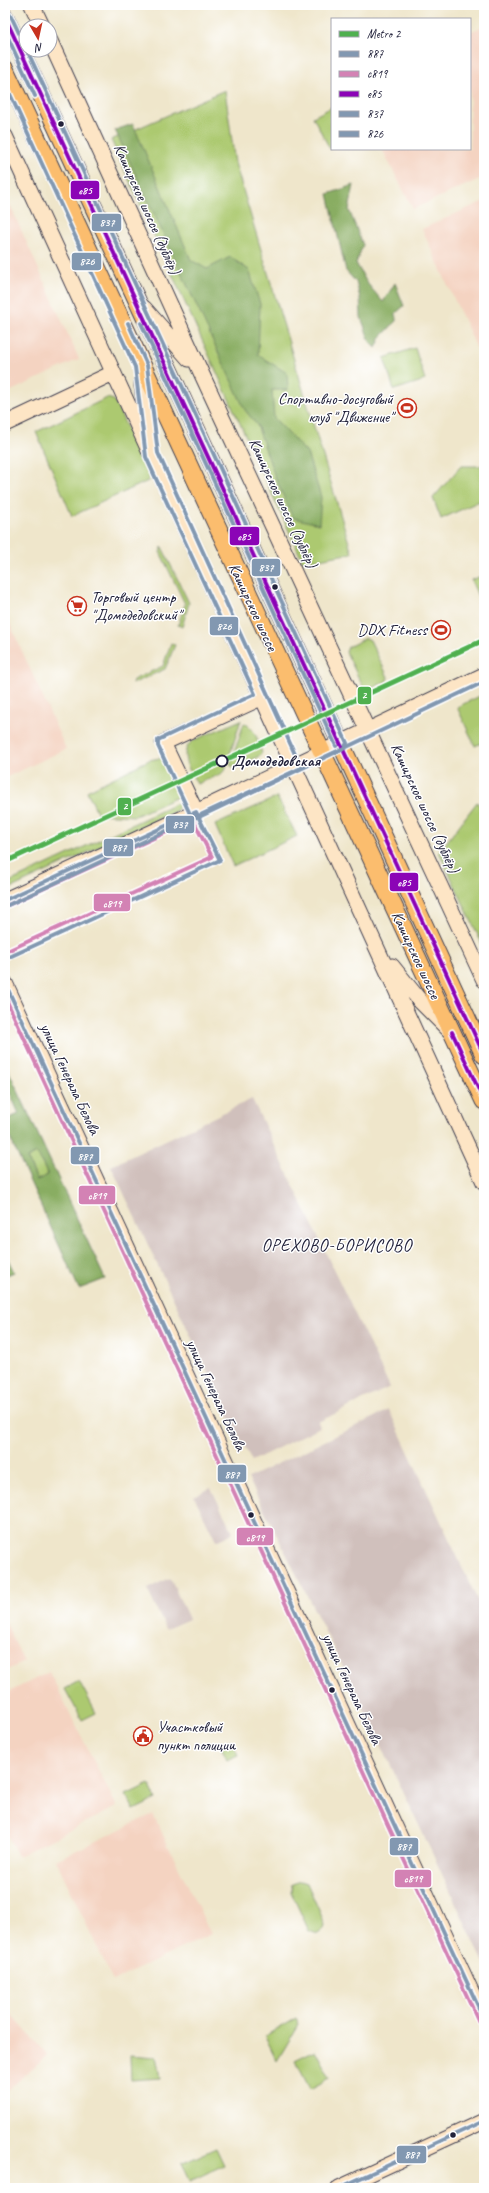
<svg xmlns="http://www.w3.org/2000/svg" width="489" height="2193" viewBox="0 0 489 2193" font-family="Caveat,sans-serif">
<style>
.built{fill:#f4d3c1}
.industrial{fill:#d0c0bc}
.green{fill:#acc970;stroke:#677656}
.forest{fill:#89ad62;stroke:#56684e;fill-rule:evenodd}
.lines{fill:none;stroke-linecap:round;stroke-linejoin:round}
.secondary-casing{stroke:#413f51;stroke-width:17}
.primary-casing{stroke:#413f51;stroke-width:19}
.secondary{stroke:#fde5c5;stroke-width:15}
.primary{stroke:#fbbd6e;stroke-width:17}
.bus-1-casing{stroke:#fff;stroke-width:7}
.bus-2-casing{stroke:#fff;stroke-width:7}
.bus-3-casing{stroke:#fff;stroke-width:7}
.bus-4-casing{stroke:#fff;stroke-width:7}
.bus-5-casing{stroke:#fff;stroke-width:7}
.bus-1{stroke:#8298b1;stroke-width:4}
.bus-2{stroke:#d382b4;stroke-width:4}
.bus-3{stroke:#8b04b6;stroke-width:4}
.bus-4{stroke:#8298b1;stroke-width:4}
.bus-5{stroke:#8298b1;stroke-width:4}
.metro-1-casing{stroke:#fff;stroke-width:8}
.metro-1{stroke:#4fb04f;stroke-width:5}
.bus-dot{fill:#22223b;stroke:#fff;stroke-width:1.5}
.stop-dot{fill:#fff;stroke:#22223b;stroke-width:2}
.labels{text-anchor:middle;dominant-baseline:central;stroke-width:3;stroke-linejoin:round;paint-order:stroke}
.street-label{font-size:16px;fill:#22223b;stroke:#fff}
.poi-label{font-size:16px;fill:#22223b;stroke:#fff;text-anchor:end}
.stop-label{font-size:16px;font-weight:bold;fill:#22223b;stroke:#fff;text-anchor:start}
.neighbourhood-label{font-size:17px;letter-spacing:1px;fill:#22223b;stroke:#fff}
.line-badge{stroke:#fff;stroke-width:1.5}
.badge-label{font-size:11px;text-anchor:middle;font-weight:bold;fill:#fff}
</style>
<rect width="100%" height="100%" fill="#fff"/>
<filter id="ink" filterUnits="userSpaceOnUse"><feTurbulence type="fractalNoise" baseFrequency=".025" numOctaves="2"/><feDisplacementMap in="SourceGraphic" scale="8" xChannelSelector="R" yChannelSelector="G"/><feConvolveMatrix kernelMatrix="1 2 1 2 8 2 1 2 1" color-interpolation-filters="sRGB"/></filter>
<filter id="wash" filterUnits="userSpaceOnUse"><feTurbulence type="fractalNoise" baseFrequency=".012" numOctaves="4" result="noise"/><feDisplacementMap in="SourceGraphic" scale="16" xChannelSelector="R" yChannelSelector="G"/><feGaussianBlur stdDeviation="0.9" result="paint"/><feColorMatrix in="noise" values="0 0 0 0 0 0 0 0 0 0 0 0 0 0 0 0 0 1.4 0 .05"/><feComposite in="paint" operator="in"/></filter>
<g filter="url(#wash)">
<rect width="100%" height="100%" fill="#efe6cb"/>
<!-- built -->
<path class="built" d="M484,26V177L413,209L382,149H470V32Z
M5,194L79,359L9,392L5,382Z
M484,201V364L422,229Z
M5,613L66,749L5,778Z
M5,1621L24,1662L5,1671Z
M49,1672L117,1807L18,1856L5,1830V1694Z
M153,1814L211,1934L113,1981L56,1860Z
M5,2007L47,2055L5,2093Z"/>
<!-- industrial -->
<path class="industrial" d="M252,1099L390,1387L318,1422L320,1427L252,1461L226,1411L111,1166Z
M389,1410L484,1614V1963L365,1711L248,1478Z
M211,1488L233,1533L216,1541L194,1496Z
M170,1578L189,1619L166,1629L147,1589Z"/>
<!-- green -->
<path class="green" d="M225,90L235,163L352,553L303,562L111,140Z
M332,107V148L330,149L313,117Z
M415,348L425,380L394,390L384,358Z
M107,398L114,400L150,476L148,481L72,516L36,432Z
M484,464V499L441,519L433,498L461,466H480Z
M162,547L189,603L182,627L178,625L185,604L160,552Z
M484,575V610L471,580Z
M366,638L370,640L388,677L387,681L368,690L364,689L346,652L348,647Z
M171,643L175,645L165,669L132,684L133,680L163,666Z
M484,694V742L475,746L457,707Z
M241,720L225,770L221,774L197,784C190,770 177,755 192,741Z
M244,723C256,729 258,741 262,753L258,757L233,767L230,765Z
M160,758L164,760L182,795L135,816L98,814L87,791L149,760Z
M277,797L297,836L233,866L215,825Z
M184,800L176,811L5,891V884Z
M477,802L484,813V948L439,852Z
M37,1153L48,1175L37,1180L27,1158Z
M79,1681L96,1713L82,1720L65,1689Z
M231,1740L238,1755L227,1760L220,1745Z
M149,1784L156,1799L134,1810L126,1795Z
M301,1881L307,1883L325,1924L324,1929L318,1934L309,1931L291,1892L292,1884Z
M296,2018L299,2024L277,2061L265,2036Z
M315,2050L330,2078L310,2089L295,2060Z
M130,2055L156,2057L160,2078L131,2080Z
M216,2148L224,2165L190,2181L182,2163Z"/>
<!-- forest -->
<path class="forest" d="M133,124L191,260L207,269L230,257L249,270L260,304L258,355L287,373L288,390H272L274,418L307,453L321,497L319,524L293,518L275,477L257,425L245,410L115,130Z
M354,185L349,210L363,245L356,263L367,283L383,302L395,283L404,306L396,313V321L381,337L376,348L370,342L361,317L360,298L356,282L346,271L328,194Z
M5,1063L105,1279L79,1289L5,1127V1115L7,1119L19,1114L9,1091L5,1093ZM37,1153L48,1175L37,1180L27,1158Z
M5,1253L14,1272L5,1276Z"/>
</g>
<g filter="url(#ink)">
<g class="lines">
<!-- secondary casing -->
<g class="secondary-casing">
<path id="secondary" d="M32,5L42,26
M50,41L204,379L484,980
M5,136L484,1182
M144,308L189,359
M141,366L142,386L149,439
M5,424L113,373
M196,812L163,743L263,697
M5,900L196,812L484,675
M392,966L421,1002L449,1030
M5,983L484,2019
M339,2188L484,2121"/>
</g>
<!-- primary casing -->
<g class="primary-casing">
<path id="primary" d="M5,17L136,298L484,1055
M5,69L484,1101"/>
</g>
<!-- secondary -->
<use href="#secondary" class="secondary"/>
<!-- primary -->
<use href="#primary" class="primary"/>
<!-- bus-1 casing -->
<g class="bus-1-casing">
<path id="bus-1" d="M5,900L196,812L220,860L5,959
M5,983L484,2019
M339,2188L484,2121"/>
</g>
<!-- bus-2 casing -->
<g class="bus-2-casing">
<path id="bus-2" d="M5,952L212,857L193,820L8,905
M5,997L479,2022"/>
</g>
<!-- bus-3 casing -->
<g class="bus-3-casing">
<path id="bus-3" d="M5,17L484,1055
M452,1032L484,1101"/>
</g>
<!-- bus-4 casing -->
<g class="bus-4-casing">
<path id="bus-4" d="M10,14L26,48
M128,323L147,365L158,453L299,763
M8,905L344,748L347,743L27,50"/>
</g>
<!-- bus-5 casing -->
<g class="bus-5-casing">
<path id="bus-5" d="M5,31L35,96
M5,83L135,367L146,457L255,694L158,740V746L191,816L199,817L484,682
M141,323L336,746"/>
</g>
<!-- bus-1 -->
<use href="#bus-1" class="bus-1"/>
<!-- bus-2 -->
<use href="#bus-2" class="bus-2"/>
<!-- bus-3 -->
<use href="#bus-3" class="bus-3"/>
<!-- bus-4 -->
<use href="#bus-4" class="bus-4"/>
<!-- bus-5 -->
<use href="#bus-5" class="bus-5"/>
<!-- metro-1 casing -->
<g class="metro-1-casing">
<path id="metro-1" d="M5,862L484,640"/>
</g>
<!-- metro-1 -->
<use href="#metro-1" class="metro-1"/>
</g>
</g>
<!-- icons -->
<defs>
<g id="stadium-ring" transform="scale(1)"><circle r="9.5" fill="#fff" stroke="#c8321e" stroke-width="1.5"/><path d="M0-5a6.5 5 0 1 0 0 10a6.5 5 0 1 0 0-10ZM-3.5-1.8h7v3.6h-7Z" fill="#c8321e"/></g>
<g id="supermarket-ring" transform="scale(1)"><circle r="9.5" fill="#fff" stroke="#c8321e" stroke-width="1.5"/><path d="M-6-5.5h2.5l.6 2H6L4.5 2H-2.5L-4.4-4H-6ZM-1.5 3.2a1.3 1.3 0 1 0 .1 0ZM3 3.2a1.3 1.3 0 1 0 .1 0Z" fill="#c8321e"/></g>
<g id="civic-ring" transform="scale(1)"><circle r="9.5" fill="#fff" stroke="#c8321e" stroke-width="1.5"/><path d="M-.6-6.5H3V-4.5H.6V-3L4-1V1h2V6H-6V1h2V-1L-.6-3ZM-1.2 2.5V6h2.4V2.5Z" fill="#c8321e"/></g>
</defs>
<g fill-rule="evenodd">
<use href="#stadium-ring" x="407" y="408"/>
<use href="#supermarket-ring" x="77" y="606"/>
<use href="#stadium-ring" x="441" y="630"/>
<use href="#civic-ring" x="143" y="1736"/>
</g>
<!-- markers -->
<g class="bus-dot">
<circle cx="61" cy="124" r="3.5"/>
<circle cx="275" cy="587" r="3.5"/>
<circle cx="251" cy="1515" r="3.5"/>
<circle cx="332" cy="1690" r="3.5"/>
<circle cx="453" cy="2135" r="3.5"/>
</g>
<circle class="stop-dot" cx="222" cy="761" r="5.5"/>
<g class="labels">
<!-- street labels -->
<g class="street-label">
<text transform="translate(147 209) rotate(66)">Каширское шоссе (дублёр)</text>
<text transform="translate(283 503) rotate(65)">Каширское шоссе (дублёр)</text>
<text transform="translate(253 607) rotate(65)">Каширское шоссе</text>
<text transform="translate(425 808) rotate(65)">Каширское шоссе (дублёр)</text>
<text transform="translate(416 955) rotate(65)">Каширское шоссе</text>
<text transform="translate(70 1079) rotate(65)">улица Генерала Белова</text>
<text transform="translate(216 1395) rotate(65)">улица Генерала Белова</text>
<text transform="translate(352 1689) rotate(65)">улица Генерала Белова</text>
</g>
<!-- poi labels -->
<g class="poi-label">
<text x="393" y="399">Спортивно-досуговый<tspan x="393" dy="18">клуб "Движение"</tspan></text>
<text x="91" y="597" text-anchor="start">Торговый центр<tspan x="91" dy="18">"Домодедовский"</tspan></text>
<text x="427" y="630">DDX Fitness</text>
<text x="157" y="1727" text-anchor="start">Участковый<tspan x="157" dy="18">пункт полиции</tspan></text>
</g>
<!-- stop labels -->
<g class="stop-label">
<text x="232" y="761">Домодедовская</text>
</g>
<!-- neighbourhood labels -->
<g class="neighbourhood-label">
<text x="337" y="1245">ОРЕХОВО-БОРИСОВО</text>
</g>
</g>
<g class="line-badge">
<rect x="70" y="180" width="30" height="20" rx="4" fill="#8b04b6"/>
<rect x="91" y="213" width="31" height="19" rx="4" fill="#8298b1"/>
<rect x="71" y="252" width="31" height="19" rx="4" fill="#8298b1"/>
<rect x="229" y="526" width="31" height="20" rx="4" fill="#8b04b6"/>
<rect x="251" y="558" width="30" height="19" rx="4" fill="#8298b1"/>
<rect x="209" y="616" width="30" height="20" rx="4" fill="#8298b1"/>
<rect x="357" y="686" width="15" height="19" rx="4" fill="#4fb04f"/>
<rect x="117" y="797" width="15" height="19" rx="4" fill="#4fb04f"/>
<rect x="165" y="815" width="30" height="19" rx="4" fill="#8298b1"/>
<rect x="103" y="838" width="31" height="19" rx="4" fill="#8298b1"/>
<rect x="389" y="872" width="30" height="20" rx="4" fill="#8b04b6"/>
<rect x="93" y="893" width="38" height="19" rx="4" fill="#d382b4"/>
<rect x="70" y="1146" width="30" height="19" rx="4" fill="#8298b1"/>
<rect x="78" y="1185" width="38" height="20" rx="4" fill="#d382b4"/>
<rect x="217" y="1464" width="30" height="19" rx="4" fill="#8298b1"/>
<rect x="236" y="1527" width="38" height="19" rx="4" fill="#d382b4"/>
<rect x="389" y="1837" width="30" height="19" rx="4" fill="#8298b1"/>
<rect x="394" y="1869" width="38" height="19" rx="4" fill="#d382b4"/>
<rect x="396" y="2145" width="31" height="19" rx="4" fill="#8298b1"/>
</g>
<g class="badge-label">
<text x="85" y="194">е85</text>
<text x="107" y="226">837</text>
<text x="87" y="265">826</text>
<text x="244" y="540">е85</text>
<text x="266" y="571">837</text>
<text x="224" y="630">826</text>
<text x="364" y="699">2</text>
<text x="125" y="810">2</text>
<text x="180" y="828">837</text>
<text x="119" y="851">887</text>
<text x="404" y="886">е85</text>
<text x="112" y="907">с819</text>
<text x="85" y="1160">887</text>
<text x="97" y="1199">с819</text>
<text x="232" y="1478">887</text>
<text x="255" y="1541">с819</text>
<text x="404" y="1850">887</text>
<text x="413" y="1882">с819</text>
<text x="412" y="2158">887</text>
</g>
<!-- margin -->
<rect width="489" height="2193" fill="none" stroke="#fff" stroke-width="20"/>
<!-- legend -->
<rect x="331" y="18" width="140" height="132" fill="#ffffff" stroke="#a7a7b1"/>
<rect x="339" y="31" width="20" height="6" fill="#4fb04f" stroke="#a7a7b1"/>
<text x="367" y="38" font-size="12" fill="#22223b">Metro 2</text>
<rect x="339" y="51" width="20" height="6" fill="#8298b1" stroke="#a7a7b1"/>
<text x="367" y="58" font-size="12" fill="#22223b">887</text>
<rect x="339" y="71" width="20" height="6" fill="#d382b4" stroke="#a7a7b1"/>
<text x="367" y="78" font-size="12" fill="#22223b">с819</text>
<rect x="339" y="91" width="20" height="6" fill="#8b04b6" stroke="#a7a7b1"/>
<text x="367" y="98" font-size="12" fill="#22223b">е85</text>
<rect x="339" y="111" width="20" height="6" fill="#8298b1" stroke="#a7a7b1"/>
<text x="367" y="118" font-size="12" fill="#22223b">837</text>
<rect x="339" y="131" width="20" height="6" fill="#8298b1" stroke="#a7a7b1"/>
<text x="367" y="138" font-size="12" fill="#22223b">826</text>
<!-- north arrow -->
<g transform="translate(38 38) rotate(171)"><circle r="19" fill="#ffffff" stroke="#a7a7b1"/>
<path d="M0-3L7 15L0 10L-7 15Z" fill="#c8321e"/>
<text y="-6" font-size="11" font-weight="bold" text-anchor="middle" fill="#22223b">N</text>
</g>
</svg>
